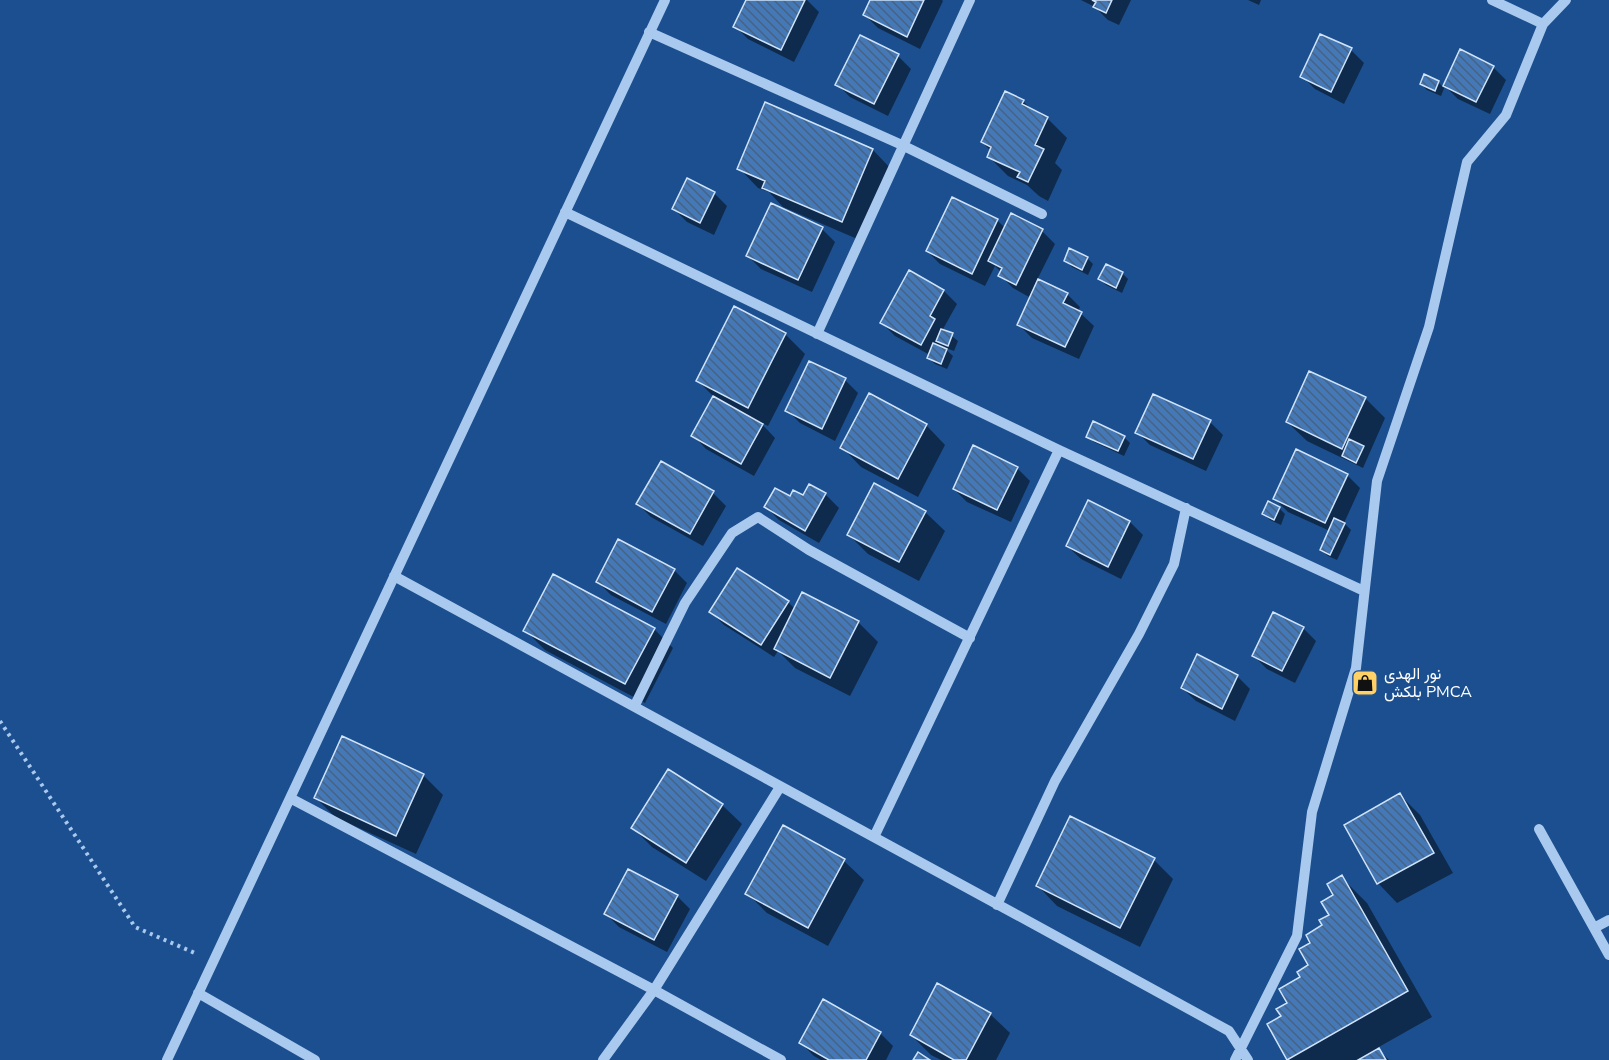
<svg xmlns="http://www.w3.org/2000/svg" width="1609" height="1060" viewBox="0 0 1609 1060" font-family="'Nunito Sans',Vazirmatn,sans-serif">
<style>
.shadow{fill:#0007}
.building{fill:url(#building-back-hatch);stroke:#cfe3fa;stroke-width:1.5}
.lines{fill:none;stroke-linecap:round;stroke-linejoin:round}
.path{stroke:#a9c9ee;stroke-width:4;stroke-dasharray:3 4.5;stroke-linecap:butt}
.minor{stroke:#a9c9ee;stroke-width:10}
.labels{text-anchor:middle;dominant-baseline:central;stroke-width:4.5;stroke-linejoin:round;paint-order:stroke}
.poi-label{font-size:16px;fill:#fff;stroke:#1b4f8f;text-anchor:start}
</style>
<defs>
<pattern id="building-back-hatch" width="6" height="6" patternUnits="userSpaceOnUse" patternTransform="scale(1.5)"><rect width="6" height="6" fill="#4478b7"/><path d="M-1 5l2 2M0 0l6 6M5-1l2 2" fill="none" stroke="#486282"/></pattern>
</defs>
<rect width="100%" height="100%" fill="#1b4f8f"/>
<!-- shadow -->
<path class="shadow" d="M748,0H807L819,12L794,62L748,39L735,26Z
M872,0H942L943,1L920,49L878,28L865,15Z
M1081,0H1131L1119,25L1108,20L1095,7Z
M1248,0H1261L1259,5Z
M861,37L898,56L911,69L888,116L850,97L837,84Z
M1351,50L1364,63L1344,104L1315,89L1302,76Z
M1493,67L1506,80L1490,114L1458,99L1445,86Z
M1438,82L1444,88L1445,86L1441,96L1427,90L1421,84Z
M1023,101L1034,112L1047,118L1067,138L1055,163L1062,170L1048,201L1039,196L1027,185L1008,176L989,157L991,151L982,142Z
M766,104L873,150L892,170L862,241L783,207L769,192L758,188L739,168Z
M714,193L727,206L714,235L687,222L674,209Z
M953,199L997,220L1005,228L1042,231L1055,244L1037,280L1067,294L1080,307L1078,311L1094,326L1079,359L1032,338L1019,325L1031,298L1013,288L1000,275L1001,272L995,266L985,286L940,264L927,251Z
M822,229L835,242L812,292L761,269L748,256Z
M1087,258L1093,264L1088,275L1072,267L1065,260Z
M1122,273L1128,279L1122,293L1106,285L1100,279Z
M944,291L957,304L943,329L958,341L954,351L943,347L953,356L947,369L935,364L928,358L930,355L895,336L882,323Z
M785,334L805,354L768,426L760,422L775,438L754,476L706,449L693,435L714,397L698,381Z
M845,380L858,393L835,441L800,423L787,410Z
M1365,398L1385,418L1363,468L1307,441L1287,422Z
M1210,422L1223,435L1206,471L1150,445L1137,432Z
M926,425L945,445L918,497L861,467L842,447Z
M1088,436L1124,437L1130,443L1124,456L1094,442Z
M1017,468L1030,481L1011,522L967,502L954,489Z
M1347,475L1360,488L1344,523L1351,530L1337,560L1328,556L1321,550L1330,531L1288,512L1275,499Z
M810,486L826,495L839,508L819,543L779,520L766,507L803,497Z
M713,493L726,506L703,546L651,517L638,504Z
M1089,502L1130,522L1143,535L1121,579L1081,559L1067,546Z
M1279,508L1285,514L1281,525L1270,520L1264,514Z
M925,512L945,531L919,581L868,554L849,535Z
M674,570L687,583L666,624L611,595L598,582Z
M788,602L795,609L858,622L878,642L850,696L795,668L778,651L774,657L724,625L711,612Z
M1303,628L1316,641L1295,683L1267,669L1254,656Z
M654,629L673,648L645,703L545,650L525,630Z
M1237,676L1250,689L1235,721L1196,701L1182,688Z
M423,775L443,795L416,854L335,817L315,797Z
M1400,795L1420,815L1453,873L1397,903L1378,883Z
M722,805L742,824L706,881L652,847L633,828Z
M784,827L844,861L864,880L828,946L767,913L747,893Z
M1154,860L1173,879L1140,947L1057,906L1038,886Z
M1341,877L1367,903L1432,1017L1377,1048L1389,1060H1290L1283,1016L1302,977L1310,966L1312,943L1331,916Z
M677,896L690,909L667,952L619,927L606,914Z
M990,1014L1010,1033L996,1060H941L931,1055L911,1035Z
M880,1033L893,1046L886,1060H821L814,1056L801,1043Z"/>
<!-- building -->
<path class="building" d="M746,0H805L781,50L733,27Z
M870,0H924L907,37L863,15Z
M1092,0H1112L1106,13L1093,7L1096,2Z
M1320,34L1352,48L1331,92L1300,77Z
M860,35L899,54L874,104L835,85Z
M1460,49L1494,66L1476,102L1443,86Z
M1424,74L1439,81L1435,91L1420,84Z
M1005,91L1024,100L1022,104L1048,117L1035,145L1044,149L1028,182L1017,177L1020,172L987,157L991,147L981,142Z
M765,102L873,149L842,222L762,188L765,181L737,169Z
M687,178L715,192L700,223L672,209Z
M952,197L998,219L972,274L926,251Z
M771,203L823,227L798,280L746,256Z
M1011,213L1043,229L1016,285L998,276L1002,268L988,261Z
M1069,248L1088,257L1082,270L1064,261Z
M1106,264L1123,272L1116,288L1098,279Z
M909,270L944,290L930,316L935,319L921,345L880,323Z
M1038,279L1068,293L1063,303L1082,312L1065,347L1017,325Z
M734,306L786,333L748,408L696,381Z
M941,329L953,333L948,346L936,341Z
M933,343L947,349L941,364L927,358Z
M809,361L846,378L822,429L785,411Z
M1309,371L1366,397L1342,449L1286,422Z
M869,393L927,424L898,479L840,448Z
M1153,394L1211,420L1193,459L1135,433Z
M713,396L763,424L741,464L691,436Z
M1093,421L1125,436L1118,451L1086,437Z
M1349,439L1364,446L1356,463L1342,456Z
M973,445L1018,467L997,510L953,489Z
M1296,449L1348,474L1325,523L1273,499Z
M661,461L714,491L690,534L636,504Z
M874,483L926,511L899,562L847,535Z
M809,484L826,493L805,531L764,507L775,488L790,496L793,490L803,495Z
M1088,500L1130,521L1108,567L1066,546Z
M1268,501L1280,507L1274,520L1262,514Z
M1334,518L1345,523L1330,555L1320,550Z
M618,539L675,569L652,612L596,582Z
M737,568L789,601L761,645L709,612Z
M553,574L655,628L625,684L523,631Z
M802,592L859,621L830,678L774,649Z
M1273,612L1304,627L1282,671L1252,656Z
M1197,654L1238,675L1222,709L1181,688Z
M342,736L424,774L396,836L314,798Z
M668,769L723,804L686,863L631,828Z
M1400,793L1434,853L1377,884L1344,825Z
M1070,816L1155,858L1120,928L1036,886Z
M783,825L845,859L808,928L745,894Z
M628,869L678,895L654,940L604,914Z
M1342,875L1408,991L1287,1060L1267,1024L1281,1016L1276,1009L1287,1003L1279,989L1300,977L1297,972L1308,965L1299,949L1310,943L1306,935L1322,925L1319,920L1329,915L1321,902L1333,895L1327,884Z
M937,983L991,1013L966,1060H954L910,1035Z
M823,999L881,1032L866,1060H829L799,1043Z
M1379,1048L1386,1060H1358Z
M918,1052L930,1060H913Z"/>
<g class="lines">
<!-- path -->
<path class="path" d="M0,721L135,927L197,954"/>
<!-- minor -->
<path class="minor" d="M1492,0L1543,24
M649,32L902,145L1042,214
M565,212L1059,450L1364,591
M817,334L970,0
M394,576C674,726 951,879 1229,1031L1248,1060
M635,705L685,603L732,533L758,517L809,550L970,638
M290,798L654,990L781,1060
M1539,829L1609,955
M874,837L1059,450
M997,905L1055,781L1139,634L1174,564L1186,508
M1594,928L1609,920
M198,993L315,1060
M167,1060L665,0
M603,1060L654,990L780,787
M1235,1060L1297,936L1312,812L1356,668L1377,481L1429,327L1467,162L1506,115L1543,24L1566,0"/>
</g>
<!-- icons -->
<defs>
<g id="shop-square" transform="scale(1.35)"><rect x="-9" y="-9" width="18" height="18" rx="4" fill="#ffd166" stroke="#1b4f8f"/><path d="M-5-2.5h2.3a2.7 3.5 0 0 1 5.4 0H5L5.5 6h-11ZM-1.5-2.5h3a1.5 2.3 0 0 0-3 0Z" fill="#111"/></g>
</defs>
<g fill-rule="evenodd">
<use href="#shop-square" x="1365" y="683"/>
</g>
<g class="labels">
<!-- poi labels -->
<g class="poi-label">
<text x="1384" y="674">نور الهدى<tspan x="1384" dy="18">بلكش PMCA</tspan></text>
</g>
</g>
</svg>
